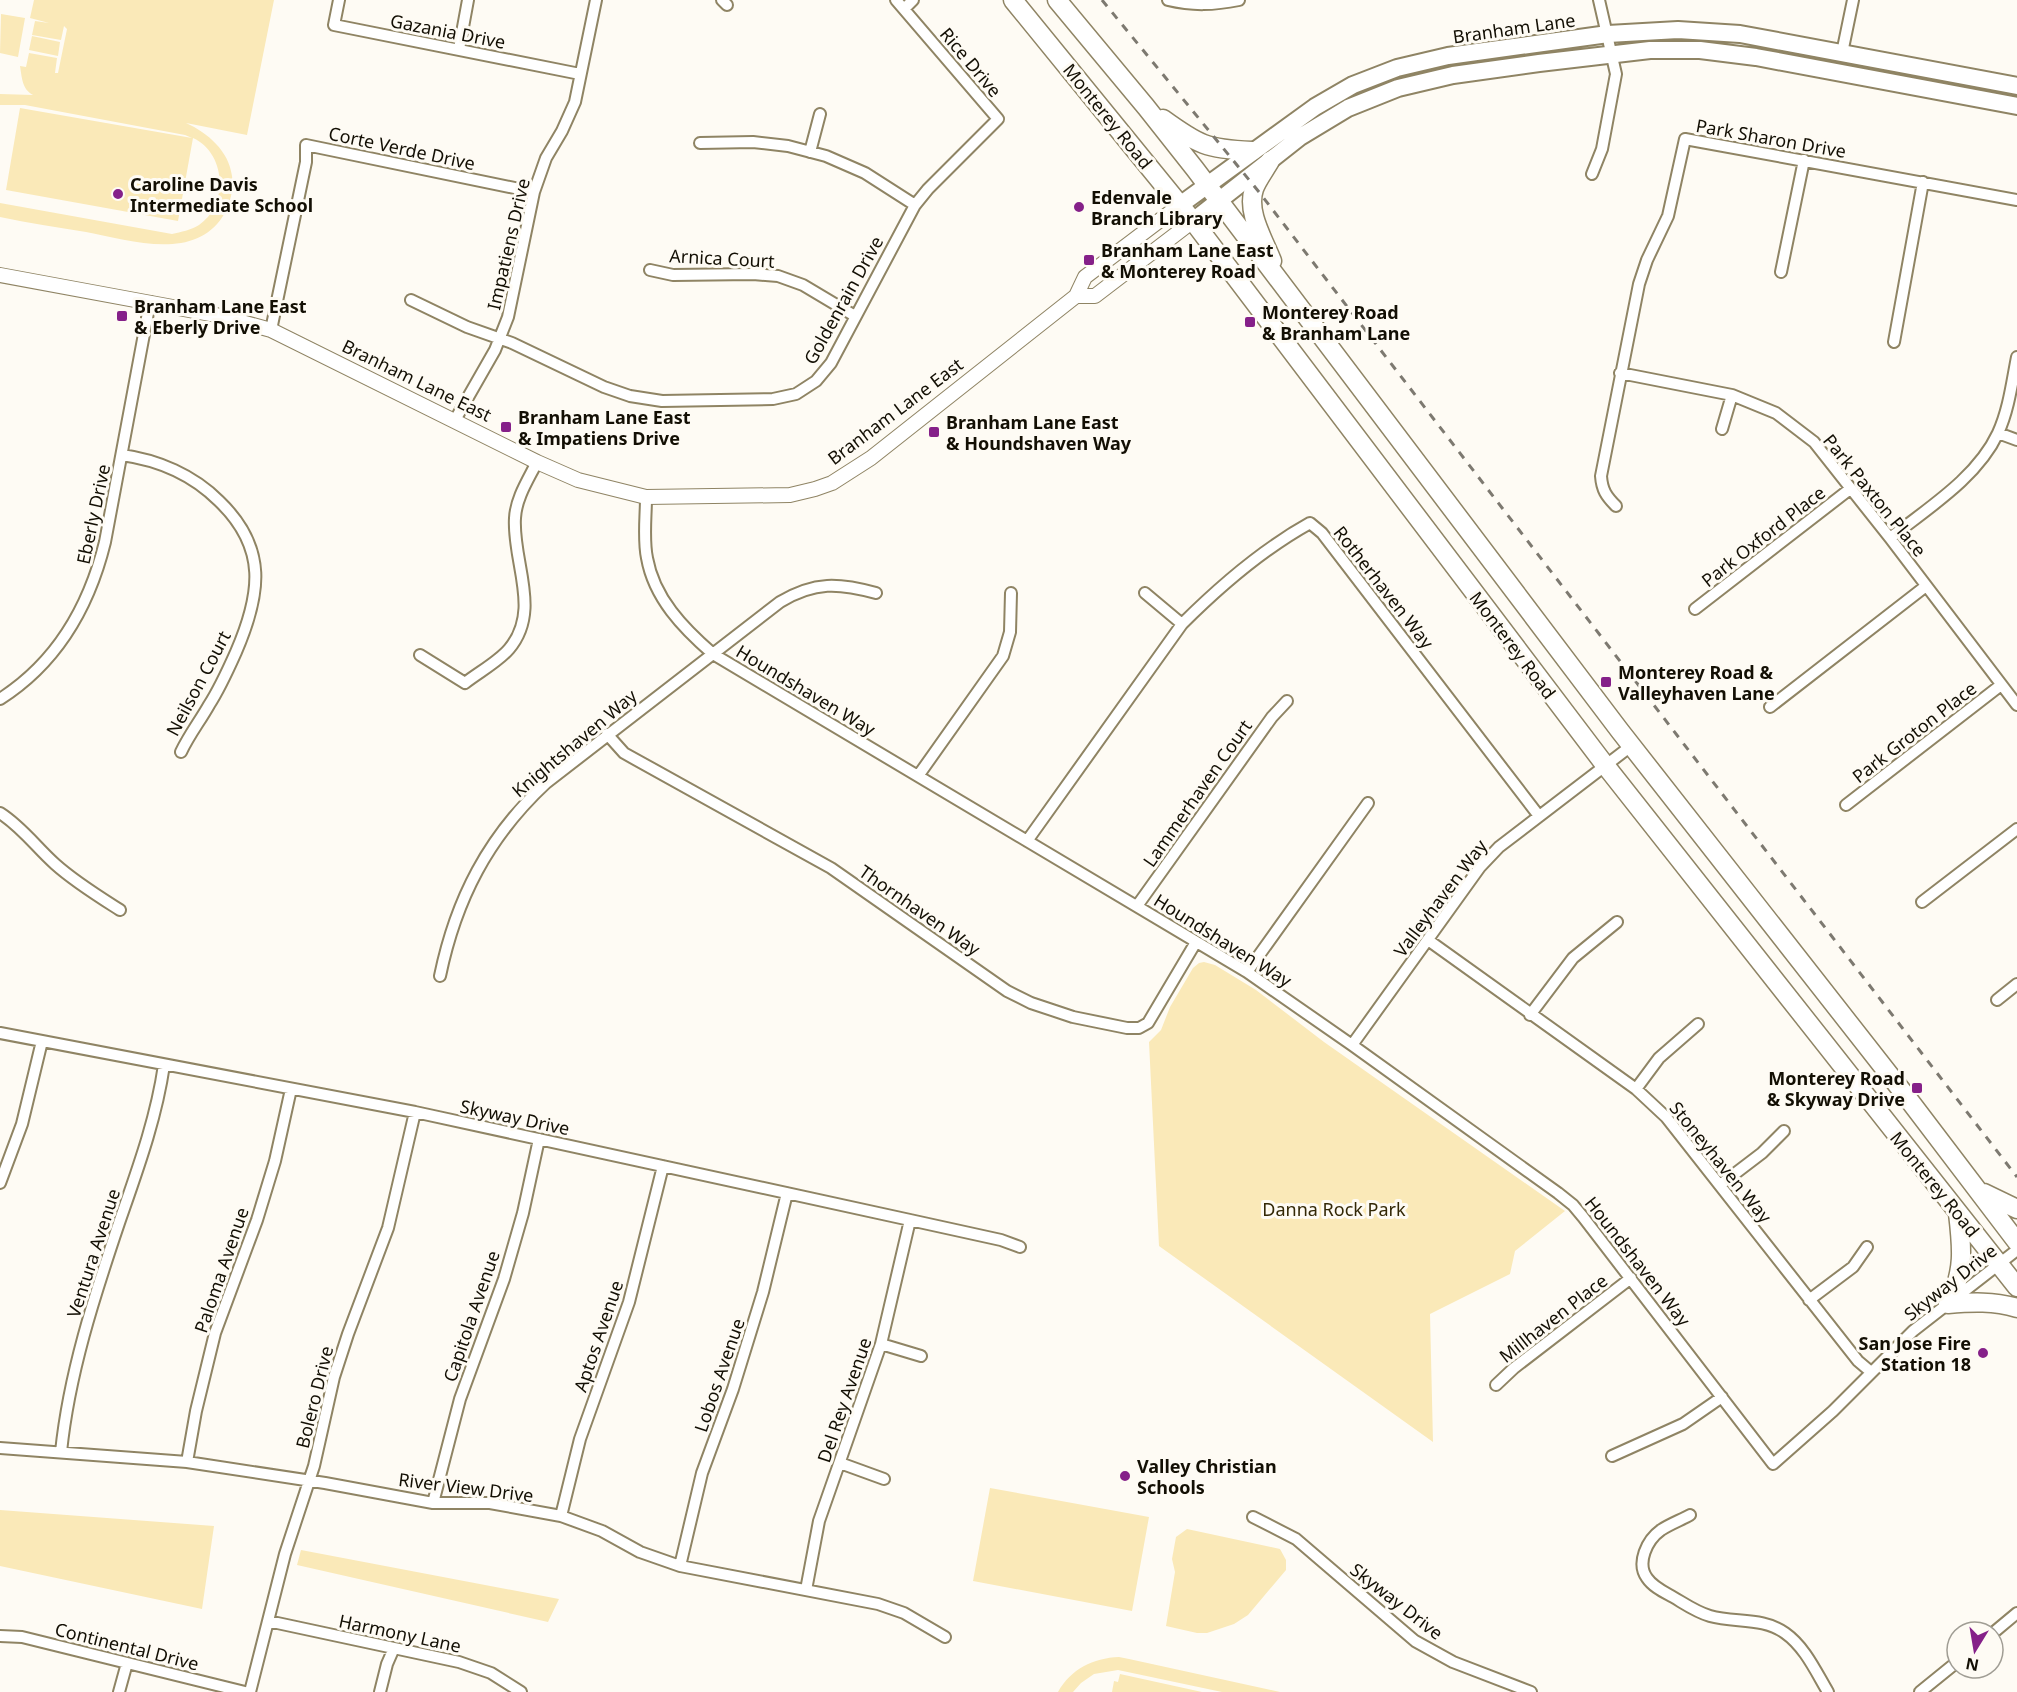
<svg xmlns="http://www.w3.org/2000/svg" width="2017" height="1692" viewBox="0 0 2017 1692" font-family="'Noto Sans',sans-serif">
<style>
.green{fill:#fae9b8}
.lines{fill:none;stroke-linecap:round;stroke-linejoin:round}
.minor-casing{stroke:#8f8464;stroke-width:14}
.tertiary-casing{stroke:#8f8464;stroke-width:16}
.secondary-casing{stroke:#8f8464;stroke-width:20}
.primary-casing{stroke:#8f8464;stroke-width:21}
.minor{stroke:#fff;stroke-width:10}
.tertiary{stroke:#fff;stroke-width:14}
.secondary{stroke:#fff;stroke-width:16}
.primary{stroke:#fff;stroke-width:18}
.rail{stroke:#7d7970;stroke-width:3;stroke-dasharray:8 8;stroke-linecap:butt}
.poi-dot{fill:#852089;stroke:#fefbf4;stroke-width:2}
.labels{text-anchor:middle;dominant-baseline:central;stroke-width:6;stroke-linejoin:round;paint-order:stroke}
.street-label{font-size:18px;fill:#130f04;stroke:#fefbf4}
.poi-label{font-size:18px;font-weight:bold;fill:#130f04;stroke:#fefbf4;text-anchor:start}
.park-label{font-size:18px;fill:#332806;stroke:#fefbf4}
</style>
<rect width="100%" height="100%" fill="#fefbf4"/>
<!-- green -->
<path class="green" d="M34,0H274L247,135L186,123C208,133 229,151 232,176C234,190 230,204 223,216C194,262 129,240 86,232C57,227 28,223 0,217V203L172,234C181,232 191,230 199,225C229,204 226,153 193,138L178,221L6,190L20,108L192,138L185,135L25,105H0V94L33,95C22,89 22,78 20,66L26,67L29,53L57,58L55,73H58L67,29L64,26L61,40L32,35L35,21L49,23L30,18Z
M1,14L25,18L18,57L0,53Z
M32,36L60,42L58,56L29,50Z
M1204,962L1215,965L1256,990L1324,1042L1565,1211L1515,1251L1510,1274L1430,1314L1433,1442L1159,1246L1149,1042L1161,1030L1170,1007L1193,968L1199,963Z
M990,1488L1149,1517L1132,1611L973,1581Z
M0,1510L214,1526L202,1609L0,1566Z
M1187,1529L1280,1549L1286,1560V1570L1248,1615L1234,1624L1207,1633H1197L1166,1626L1175,1572L1172,1559L1176,1537Z
M301,1550L559,1599L548,1622L297,1565Z
M1119,1657L1129,1659L1280,1692H1222L1118,1670L1094,1674L1081,1683L1073,1692H1058C1071,1669 1093,1658 1119,1657Z
M1120,1674L1202,1692H1112L1114,1681L1118,1682Z"/>
<g class="lines">
<!-- minor casing -->
<g class="minor-casing">
<path id="minor" d="M339,0L334,25L580,74
M722,0L727,5
M1168,0C1193,6 1214,5 1239,0
M904,9L913,0
M459,49L468,0
M1842,53L1853,0
M700,143L753,142L788,146L826,156L865,173L915,205
M810,152L820,114
M1592,174L1602,149L1616,74L1599,0
M650,270L673,275L753,274L778,276L803,285L855,316
M1781,272L1804,160
M411,300L467,327L512,343L604,387L630,396L662,401L773,399L796,394L816,381L831,363L915,205L928,189L998,119L896,0
M271,330L306,162V145L534,192
M1894,342L1923,182
M1620,373L1732,395L1776,413L1814,442L1890,538L2017,705
M455,420L495,350L508,317L534,192L546,158L562,131L575,102L596,0
M1722,429L1732,395
M1998,433L2017,440
M122,455C158,460 193,475 219,501C268,548 261,594 236,652C228,670 220,688 209,705C200,721 189,735 181,752
M646,497C646,517 643,539 647,558C654,598 683,628 713,654L1247,972L1352,1045L1558,1193L1573,1205L1583,1217L1773,1464L1833,1411L1913,1331L2017,1250
M1616,506C1606,496 1602,490 1601,476L1639,284L1647,260L1668,216L1685,139L2017,200
M1890,538C1928,508 1977,478 1998,433C2009,409 2012,382 2017,357
M1145,593L1182,624
M1695,609L1850,489
M420,655L465,683C479,672 498,662 509,649C542,610 512,562 515,518C516,498 528,480 537,462
M0,699C58,662 89,607 105,542L150,302
M1770,707L1926,586
M607,734L624,753L831,868L1007,991L1031,1003L1073,1017L1127,1028H1139L1148,1023L1196,942
M918,776L1003,656L1010,632L1011,593
M1846,805L2001,685
M0,813C22,827 36,847 55,864C75,882 98,896 120,910
M1027,841L1182,624C1220,586 1263,549 1310,523L1322,533L1539,816
M1922,902L2017,829
M1137,906L1272,717L1287,701
M1428,940L1636,1089L1666,1117L1858,1361L1871,1372
M1247,972L1368,803
M440,976C456,899 488,837 546,783L780,602C815,581 839,583 876,593
M1997,1000L2017,984
M1530,1015L1573,958L1617,922
M0,1033L415,1112L910,1220L1001,1240L1020,1247
M1352,1045L1480,867L1499,847L1631,746
M1636,1089L1659,1058L1698,1024
M0,1183L22,1124L42,1041
M1720,1185L1762,1153L1784,1131
M1809,1300L1853,1267L1867,1247
M881,1344L921,1356
M1496,1385L1514,1368L1631,1278
M0,1448L187,1462L325,1483L433,1503H490L561,1516L602,1531L640,1552L680,1566L878,1604L904,1613L945,1637
M61,1452C69,1374 94,1297 119,1223C137,1171 156,1120 164,1065
M1612,1456L1683,1424L1722,1397
M187,1462L196,1411L215,1333L257,1220L275,1161L291,1089
M840,1463L884,1479
M433,1503L460,1399L504,1279L523,1213L539,1139
M1690,1515C1681,1520 1670,1524 1661,1530C1647,1540 1636,1563 1647,1578C1653,1587 1664,1592 1673,1597C1685,1604 1696,1612 1710,1616C1735,1623 1763,1617 1785,1633C1805,1647 1816,1672 1828,1692
M561,1516L580,1439L629,1302L663,1166
M1253,1517L1296,1539L1415,1641L1453,1662L1531,1692
M680,1566L702,1473L733,1389L763,1292L787,1193
M806,1590L819,1521L881,1344L910,1220
M268,1621L459,1662L491,1673L521,1692
M1993,1633L2017,1613
M0,1636L22,1637L245,1692
M119,1692L127,1663
M250,1692L285,1554L314,1466L334,1377L348,1334L388,1228L415,1112
M380,1692L387,1664L394,1648
M1920,1692L1957,1662"/>
</g>
<!-- tertiary casing -->
<g class="tertiary-casing">
<path id="tertiary" d="M0,275L216,315L271,330L537,462L578,480L646,497L790,495L815,489L832,483L871,458L1076,296L1085,277L1180,205
M1076,296H1095L1193,221"/>
</g>
<!-- secondary casing -->
<g class="secondary-casing">
<path id="secondary" d="M1180,205L1315,107L1353,85L1397,68L1448,56L1608,34L1678,30L1740,34L2017,86
M1193,221L1300,137L1348,108L1398,88L1453,75L1539,63L1650,50H1700L1756,57L2017,106"/>
</g>
<!-- primary casing -->
<g class="primary-casing">
<path id="primary" d="M1013,0L1193,221L1605,765L2017,1287
M1057,0L1146,107L1195,169L1620,731L1906,1096L2017,1242
M1163,119C1199,145 1206,149 1252,151
M1270,161C1265,170 1257,180 1254,189C1246,212 1264,240 1272,261
M1984,1193L2017,1209
M1948,1304C1965,1272 1962,1247 1958,1213
M1948,1304C1972,1302 1994,1301 2017,1308"/>
</g>
<!-- minor -->
<use href="#minor" class="minor"/>
<!-- tertiary -->
<use href="#tertiary" class="tertiary"/>
<!-- secondary -->
<use href="#secondary" class="secondary"/>
<!-- primary -->
<use href="#primary" class="primary"/>
<!-- rail -->
<path class="rail" d="M1102,0L1259,192L2017,1177"/>
</g>
<!-- markers -->
<g class="poi-dot">
<circle cx="118" cy="194" r="6"/>
<circle cx="1079" cy="207" r="6"/>
<rect x="1083" y="254" width="12" height="12" rx="3"/>
<rect x="116" y="310" width="12" height="12" rx="3"/>
<rect x="1244" y="316" width="12" height="12" rx="3"/>
<rect x="500" y="421" width="12" height="12" rx="3"/>
<rect x="928" y="426" width="12" height="12" rx="3"/>
<rect x="1600" y="676" width="12" height="12" rx="3"/>
<rect x="1911" y="1082" width="12" height="12" rx="3"/>
<circle cx="1983" cy="1353" r="6"/>
<circle cx="1125" cy="1476" r="6"/>
</g>
<g class="labels">
<!-- street labels -->
<g class="street-label">
<text transform="translate(1514 28) rotate(-8)">Branham Lane</text>
<text transform="translate(448 31) rotate(11)">Gazania Drive</text>
<text transform="translate(971 62) rotate(50)">Rice Drive</text>
<text transform="translate(1108 116) rotate(51)">Monterey Road</text>
<text transform="translate(1771 138) rotate(10)">Park Sharon Drive</text>
<text transform="translate(402 148) rotate(12)">Corte Verde Drive</text>
<text transform="translate(508 244) rotate(-77)">Impatiens Drive</text>
<text transform="translate(722 258) rotate(3)">Arnica Court</text>
<text transform="translate(843 300) rotate(-61)">Goldenrain Drive</text>
<text transform="translate(417 380) rotate(26)">Branham Lane East</text>
<text transform="translate(895 411) rotate(-37)">Branham Lane East</text>
<text transform="translate(1875 495) rotate(51)">Park Paxton Place</text>
<text transform="translate(93 514) rotate(-78)">Eberly Drive</text>
<text transform="translate(1763 536) rotate(-38)">Park Oxford Place</text>
<text transform="translate(1384 587) rotate(52)">Rotherhaven Way</text>
<text transform="translate(1513 645) rotate(53)">Monterey Road</text>
<text transform="translate(198 683) rotate(-62)">Neilson Court</text>
<text transform="translate(806 690) rotate(31)">Houndshaven Way</text>
<text transform="translate(1914 732) rotate(-38)">Park Groton Place</text>
<text transform="translate(574 743) rotate(-40)">Knightshaven Way</text>
<text transform="translate(1197 793) rotate(-55)">Lammerhaven Court</text>
<text transform="translate(1440 898) rotate(-53)">Valleyhaven Way</text>
<text transform="translate(920 910) rotate(35)">Thornhaven Way</text>
<text transform="translate(1223 940) rotate(32)">Houndshaven Way</text>
<text transform="translate(515 1117) rotate(12)">Skyway Drive</text>
<text transform="translate(1721 1162) rotate(51)">Stoneyhaven Way</text>
<text transform="translate(1935 1184) rotate(51)">Monterey Road</text>
<text transform="translate(93 1253) rotate(-72)">Ventura Avenue</text>
<text transform="translate(1638 1261) rotate(52)">Houndshaven Way</text>
<text transform="translate(221 1270) rotate(-71)">Paloma Avenue</text>
<text transform="translate(1950 1282) rotate(-38)">Skyway Drive</text>
<text transform="translate(471 1316) rotate(-71)">Capitola Avenue</text>
<text transform="translate(1553 1318) rotate(-38)">Millhaven Place</text>
<text transform="translate(598 1336) rotate(-71)">Aptos Avenue</text>
<text transform="translate(719 1375) rotate(-71)">Lobos Avenue</text>
<text transform="translate(314 1397) rotate(-76)">Bolero Drive</text>
<text transform="translate(844 1400) rotate(-71)">Del Rey Avenue</text>
<text transform="translate(466 1487) rotate(7)">River View Drive</text>
<text transform="translate(1397 1601) rotate(38)">Skyway Drive</text>
<text transform="translate(400 1633) rotate(12)">Harmony Lane</text>
<text transform="translate(127 1646) rotate(14)">Continental Drive</text>
</g>
<!-- poi labels -->
<g class="poi-label">
<text x="130" y="184">Caroline Davis<tspan x="130" dy="21">Intermediate School</tspan></text>
<text x="1091" y="197">Edenvale<tspan x="1091" dy="21">Branch Library</tspan></text>
<text x="1101" y="250">Branham Lane East<tspan x="1101" dy="21">&amp; Monterey Road</tspan></text>
<text x="134" y="306">Branham Lane East<tspan x="134" dy="21">&amp; Eberly Drive</tspan></text>
<text x="1262" y="312">Monterey Road<tspan x="1262" dy="21">&amp; Branham Lane</tspan></text>
<text x="518" y="417">Branham Lane East<tspan x="518" dy="21">&amp; Impatiens Drive</tspan></text>
<text x="946" y="422">Branham Lane East<tspan x="946" dy="21">&amp; Houndshaven Way</tspan></text>
<text x="1618" y="672">Monterey Road &amp;<tspan x="1618" dy="21">Valleyhaven Lane</tspan></text>
<text x="1905" y="1078" text-anchor="end">Monterey Road<tspan x="1905" dy="21">&amp; Skyway Drive</tspan></text>
<text x="1971" y="1343" text-anchor="end">San Jose Fire<tspan x="1971" dy="21">Station 18</tspan></text>
<text x="1137" y="1466">Valley Christian<tspan x="1137" dy="21">Schools</tspan></text>
</g>
<!-- park labels -->
<g class="park-label">
<text x="1334" y="1209">Danna Rock Park</text>
</g>
</g>
<!-- north arrow -->
<g transform="translate(1975 1650) rotate(191)"><circle r="28" fill="#fefbf4" stroke="#a09d94" stroke-width="1.5"/>
<path d="M0-4.5L10 22L0 15L-10 22Z" fill="#852089"/>
<text y="-9" font-size="16" font-weight="bold" text-anchor="middle" fill="#130f04">N</text>
</g>
</svg>
